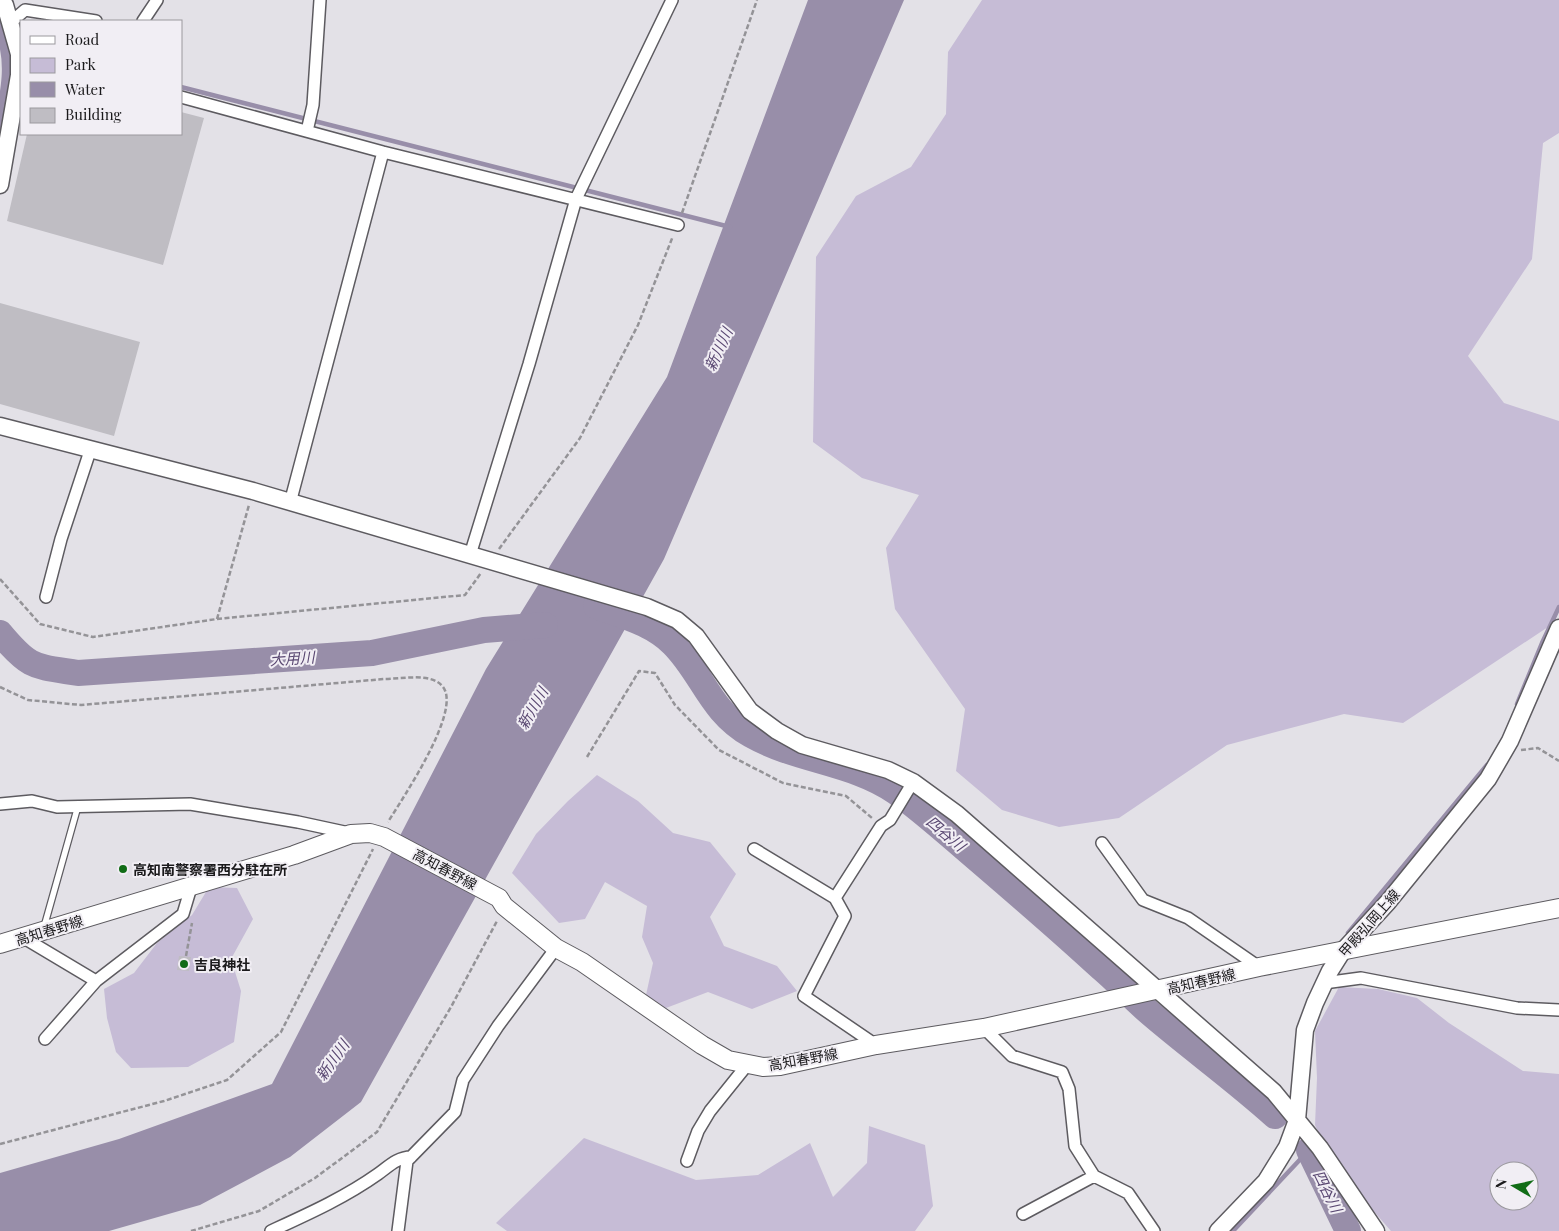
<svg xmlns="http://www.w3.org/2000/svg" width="1559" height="1231" viewBox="0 0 1559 1231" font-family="'Playfair Display','Noto Sans JP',serif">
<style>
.green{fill:#c6bcd6;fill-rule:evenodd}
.water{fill:#988ea9}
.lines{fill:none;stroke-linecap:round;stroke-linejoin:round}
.stream{stroke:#988ea9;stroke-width:4.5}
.canal{stroke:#988ea9;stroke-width:15}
.river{stroke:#988ea9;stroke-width:26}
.building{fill:#bfbdc3}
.lane-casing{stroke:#5d5b60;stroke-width:8}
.street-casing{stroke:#5d5b60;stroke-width:14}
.secondary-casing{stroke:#5d5b60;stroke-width:19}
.primary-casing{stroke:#5d5b60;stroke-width:20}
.path{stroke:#949397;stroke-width:2.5;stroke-dasharray:5 2.5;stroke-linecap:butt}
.lane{stroke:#fff;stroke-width:5.5}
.street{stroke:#fff;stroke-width:11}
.secondary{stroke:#fff;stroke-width:16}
.primary{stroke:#fff;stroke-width:18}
.poi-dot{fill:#116c16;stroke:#f1eef4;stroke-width:2}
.labels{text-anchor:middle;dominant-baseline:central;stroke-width:4;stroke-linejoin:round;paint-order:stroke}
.poi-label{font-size:14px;font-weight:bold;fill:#1b1a1c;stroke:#f1eef4;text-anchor:start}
.street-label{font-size:14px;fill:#1b1a1c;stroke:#f1eef4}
.water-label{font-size:15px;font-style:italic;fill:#594771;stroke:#f1eef4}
</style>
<rect width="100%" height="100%" fill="#e3e1e7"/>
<!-- green -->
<path class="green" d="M982,0H1559V133L1543,143L1532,259L1468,356L1504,403L1559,421V610L1551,625L1403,723L1344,714L1227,745L1119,818L1059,827L1002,810L956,771L965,709L895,609L886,548L919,495L862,478L813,442L816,257L856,196L911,167L946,114L948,52Z
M597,775L638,801L673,833L710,842L736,874L710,917L724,946L777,966L797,991L752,1009L708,992L666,1008L646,995L653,963L642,937L647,906L605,882L585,919L559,923L512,873L536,834L568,801Z
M209,887L237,888L253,919L231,959L241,991L234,1042L188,1067L131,1068L116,1052L107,1018L104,989L134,973L157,943L192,915Z
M1339,987L1378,989L1417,998L1449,1023L1523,1071L1559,1074V1231H1391L1335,1167L1315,1125L1317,1078L1315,1031ZM1499,1171H1529V1201H1499Z
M869,1126L925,1145L933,1206L915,1231H507L496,1223L584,1138L696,1180L758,1175L810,1143L833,1197L867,1163Z"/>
<!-- water -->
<path class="water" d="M808,0H904L664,559L361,1102L290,1157L200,1205L109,1231H0V1173L119,1139L272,1084L486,669L667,377Z"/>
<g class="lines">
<!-- stream -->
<path class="stream" d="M181,87L730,227
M1517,704L1542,643L1559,607
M1348,933L1487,765
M1233,1231L1309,1150"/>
<!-- canal -->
<path class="canal" d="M0,26C17,60 7,97 0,132"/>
<!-- river -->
<path class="river" d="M596,606C623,616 652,623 673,644C703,674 710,712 751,735C797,761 853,762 896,792C924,812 950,836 976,858C1018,894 1060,930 1100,967C1118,982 1133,999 1151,1014C1192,1049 1235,1080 1275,1116
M0,633C30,669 34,666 78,673L372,653L484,630L545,625
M1309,1150L1348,1231"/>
</g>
<!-- building -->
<path class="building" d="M181,112L204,118L163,265L7,221L27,134H181Z
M0,303L140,342L114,436L0,404Z
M179,956L191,957L189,971L177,970Z"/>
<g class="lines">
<!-- lane casing -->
<g class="lane-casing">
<path id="lane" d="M44,927L78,806"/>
</g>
<!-- street casing -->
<g class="street-casing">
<path id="street" d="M143,21L157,0
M10,23L25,10L96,21
M181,97L383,152L678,225
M307,131L313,105L320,0
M290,503L383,152
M470,555L529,364L576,199L672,0
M46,597L61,539L91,448
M0,804L32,801L57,807L190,804L298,822L349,833
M1102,843L1143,900L1188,918L1259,967
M754,849L835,898
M27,937L29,941L96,981L183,914L192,884
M1324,983L1361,978L1517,1008L1559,1010
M984,1028L1012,1056L1062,1072L1069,1089L1075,1146L1094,1176L1128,1193L1154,1231
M45,1039L96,981
M876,1045L804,996L845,916L835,898L881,826L890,820L913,782
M687,1161L698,1131L710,1111L747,1065
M1023,1214L1094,1176
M271,1231C308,1214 344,1198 378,1174C389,1166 398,1157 411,1157
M398,1231L407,1161L455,1112L463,1080L498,1026L556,948"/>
</g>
<!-- secondary casing -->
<g class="secondary-casing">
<path id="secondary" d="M0,185L19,75V54L5,5L2,0
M0,426L253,491L647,607L677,620L696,636L750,711L777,731L802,745L888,770L913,782L957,814L1274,1092L1320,1148L1376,1231
M1218,1231L1266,1181L1287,1147L1297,1120L1305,1030L1315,1003L1330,971L1342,952L1388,902L1488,779L1510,741L1559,628"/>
</g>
<!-- primary casing -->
<g class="primary-casing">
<path id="primary" d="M0,944L294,855L351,834L370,833L384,837L499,898L504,906L556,948L582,962L702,1045L728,1060L763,1067L780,1066L876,1045L984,1028L1259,967L1559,908"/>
</g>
<!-- path -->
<path class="path" d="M682,213L757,0
M499,549L580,438L638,325L673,236
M0,579L40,624L93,637L217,619L249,505
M217,619L465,595L481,573
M0,687L28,700L81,705L384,679C401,679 432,672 443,687C462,711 402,799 388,822
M1521,750L1538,748L1559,761
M587,757L639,671L655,673L675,705L719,750L783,783L846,796L872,818
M186,956L192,923
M0,1144L164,1101L227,1080L281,1032L373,849
M191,1231L259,1211L315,1178L377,1132L451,1007L497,921"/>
<!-- lane -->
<use href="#lane" class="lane"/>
<!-- street -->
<use href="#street" class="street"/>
<!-- secondary -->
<use href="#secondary" class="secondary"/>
<!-- primary -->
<use href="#primary" class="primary"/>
</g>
<!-- markers -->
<g class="poi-dot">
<circle cx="123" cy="869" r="5"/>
<circle cx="184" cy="964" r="5"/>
</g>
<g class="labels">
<!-- poi labels -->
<g class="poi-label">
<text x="133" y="869">高知南警察署西分駐在所</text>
<text x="194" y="964">吉良神社</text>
</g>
<!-- street labels -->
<g class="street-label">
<text transform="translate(445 869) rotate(28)">高知春野線</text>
<text transform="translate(1369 923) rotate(-49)">甲殿弘岡上線</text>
<text transform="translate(49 930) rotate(-17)">高知春野線</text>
<text transform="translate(1201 981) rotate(-13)">高知春野線</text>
<text transform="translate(803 1059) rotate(-10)">高知春野線</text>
</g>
<!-- water labels -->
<g class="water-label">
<text transform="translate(718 349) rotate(-65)">新川川</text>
<text transform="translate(292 658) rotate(-4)">大用川</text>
<text transform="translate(532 708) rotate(-60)">新川川</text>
<text transform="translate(946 833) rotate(40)">四谷川</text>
<text transform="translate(332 1060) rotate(-55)">新川川</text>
<text transform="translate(1328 1191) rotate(64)">四谷川</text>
</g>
</g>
<!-- legend -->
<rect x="20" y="20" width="162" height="115" fill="#f1eef4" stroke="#9b999e"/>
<rect x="30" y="36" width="25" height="8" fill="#ffffff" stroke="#9b999e"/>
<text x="65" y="45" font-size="15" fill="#1b1a1c">Road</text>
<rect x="30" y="58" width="25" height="15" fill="#c6bcd6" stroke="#9b999e"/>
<text x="65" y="70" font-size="15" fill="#1b1a1c">Park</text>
<rect x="30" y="82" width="25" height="15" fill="#988ea9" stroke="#9b999e"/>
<text x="65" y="95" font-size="15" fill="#1b1a1c">Water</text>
<rect x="30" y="108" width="25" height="15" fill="#bfbdc3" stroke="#9b999e"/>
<text x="65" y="120" font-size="15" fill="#1b1a1c">Building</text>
<!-- north arrow -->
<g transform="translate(1514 1186) rotate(279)"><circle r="24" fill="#f1eef4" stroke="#9b999e"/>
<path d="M0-4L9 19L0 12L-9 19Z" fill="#116c16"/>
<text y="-8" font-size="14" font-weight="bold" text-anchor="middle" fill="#1b1a1c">N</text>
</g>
</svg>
